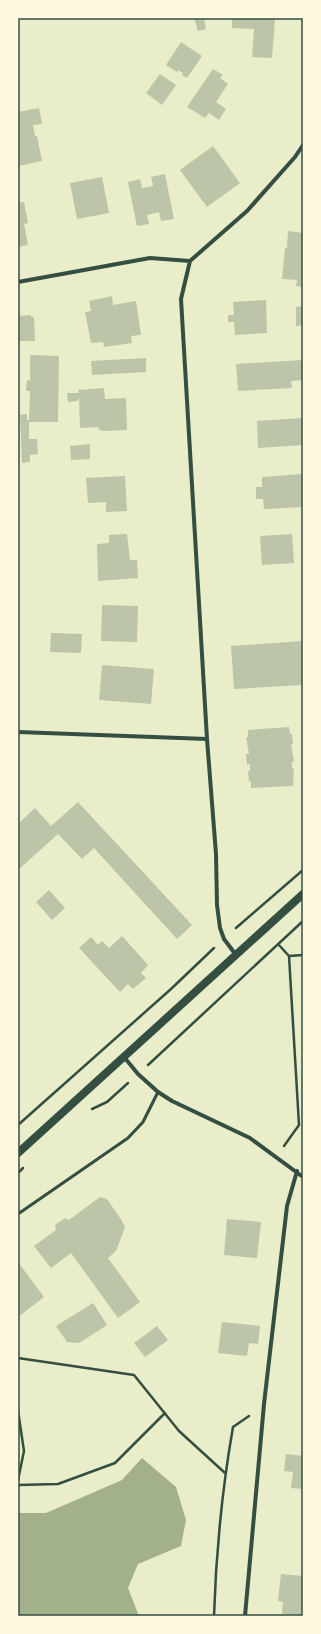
<svg xmlns="http://www.w3.org/2000/svg" width="321" height="1634" viewBox="0 0 321 1634" font-family="'PT Sans',sans-serif">
<style>
.water{fill:#a3b18a}
.building{fill:#bcc5a7}
.lines{fill:none;stroke-linecap:round;stroke-linejoin:round}
.path{stroke:#344e41;stroke-width:2.5}
.service{stroke:#344e41;stroke-width:3}
.minor{stroke:#344e41;stroke-width:4}
.secondary{stroke:#344e41;stroke-width:8}
.neatline{fill:none;stroke:#344e41;stroke-width:1.5}
</style>
<rect width="100%" height="100%" fill="#e9edc9"/>
<!-- water -->
<path class="water" d="M142,1458L176,1487L186,1520L181,1546L138,1564L128,1588L139,1616H18V1513H46L122,1480Z"/>
<!-- building -->
<path class="building" d="M194,18H204L206,29L198,31Z
M232,18L275,19L272,58L252,57L254,29L232,28Z
M181,42L202,56L187,78L182,75L183,73L178,70L177,72L166,65Z
M213,69L223,75L220,78L228,84L216,102L226,109L219,120L209,113L205,118L187,107Z
M160,74L176,85L162,105L146,93Z
M39,108L42,124L33,125L35,136H37L42,161L18,166V112Z
M213,146L240,183L207,207L180,170Z
M165,174L174,219L161,221L159,212L147,215L149,224L137,226L128,182L140,179L142,188L153,186L151,177Z
M102,177L109,213L77,219L70,183Z
M24,202L28,223L24,224L28,245L18,247V203Z
M288,231L303,233V287L296,286L297,280L282,279L285,248H287Z
M112,296L113,305L136,301L141,335L131,336L132,343L104,347L103,342L91,343L85,312L91,311L89,301Z
M266,300L267,333L235,335L234,322H228V315H234L233,302Z
M303,306V325L296,326V307Z
M31,315V317H34L35,341H18V316Z
M30,355L59,356L58,422H29V439H37L38,454L30,455V462L22,463L20,415L27,414V420H29L30,391H26L27,380L30,381Z
M146,358V372L92,375L91,361Z
M302,360L303,380L291,381L292,388L238,391L236,364Z
M104,388L105,399L126,398L127,430L104,431L99,430V427L80,428L79,396L78,401L68,402L67,393H79L78,390Z
M303,418V445L258,448L257,421Z
M90,444V459L71,460L70,446Z
M302,474L303,507L264,509L263,499H256V487H262V477Z
M125,476L127,511L106,512V502L88,503L86,478Z
M127,534L130,560H137L138,578L98,581L97,544L109,543V535Z
M292,534L294,563L262,565L260,536Z
M102,605L138,606L137,642L101,641Z
M51,633L82,634L81,653L50,652Z
M302,641L303,685L234,689L231,646Z
M102,665L154,669L151,704L99,700Z
M289,727L290,734H292L293,744L291,745L294,761L292,762V769L294,768L293,786L251,788V781L249,782L248,771H250V764L247,765L246,754H249L246,737H248V730Z
M78,802L192,925L177,939L94,848L82,859L58,834L18,870V824L35,808L51,826Z
M49,890L65,908L52,920L36,902Z
M122,936L148,965L141,973L146,978L133,989L128,984L120,992L79,948L91,937L98,945L102,941L109,948Z
M100,1197L107,1199L122,1221L125,1227L116,1251L108,1258L140,1302L118,1318L71,1253L51,1268L34,1246L56,1230L55,1225L65,1218L69,1220Z
M227,1219L261,1222L257,1258L224,1255Z
M18,1262L44,1297L18,1317Z
M93,1303L107,1325L79,1343L67,1342L56,1326Z
M222,1322L260,1326L258,1344L249,1343L247,1356L218,1353Z
M157,1326L168,1340L145,1357L134,1343Z
M286,1454L303,1456V1489L291,1488L293,1472L284,1471Z
M281,1574L303,1576V1616L282,1614L283,1602L278,1601Z"/>
<g class="lines">
<!-- path -->
<path class="path" d="M236,928L303,870
M278,944L289,956L303,955
M148,1065L303,921
M92,1109L107,1102L128,1083
M18,1125L171,989L214,948
M284,1146L299,1125L289,956
M18,1173L23,1168
M18,1358L134,1375L179,1431L225,1473
M18,1411L24,1451L18,1480
M18,1485L58,1484L115,1463L165,1413
M214,1616C216,1552 222,1490 233,1427L249,1416"/>
<!-- service -->
<path class="service" d="M18,1214L128,1138L143,1122L158,1092"/>
<!-- minor -->
<path class="minor" d="M18,282L150,258L190,261
M18,732L207,739
M236,955L224,939L220,928L217,905L216,854L207,739L181,299L190,261L247,211L295,157L303,145
M124,1057L138,1074L158,1092L172,1101L250,1138L303,1177
M245,1616L264,1404L287,1206L297,1171"/>
<!-- secondary -->
<path class="secondary" d="M18,1153L303,894"/>
</g>
<!-- border -->
<rect width="321" height="1634" fill="none" stroke="#fefae0" stroke-width="38"/>
<rect x="19" y="19" width="283" height="1596" class="neatline"/>
</svg>
